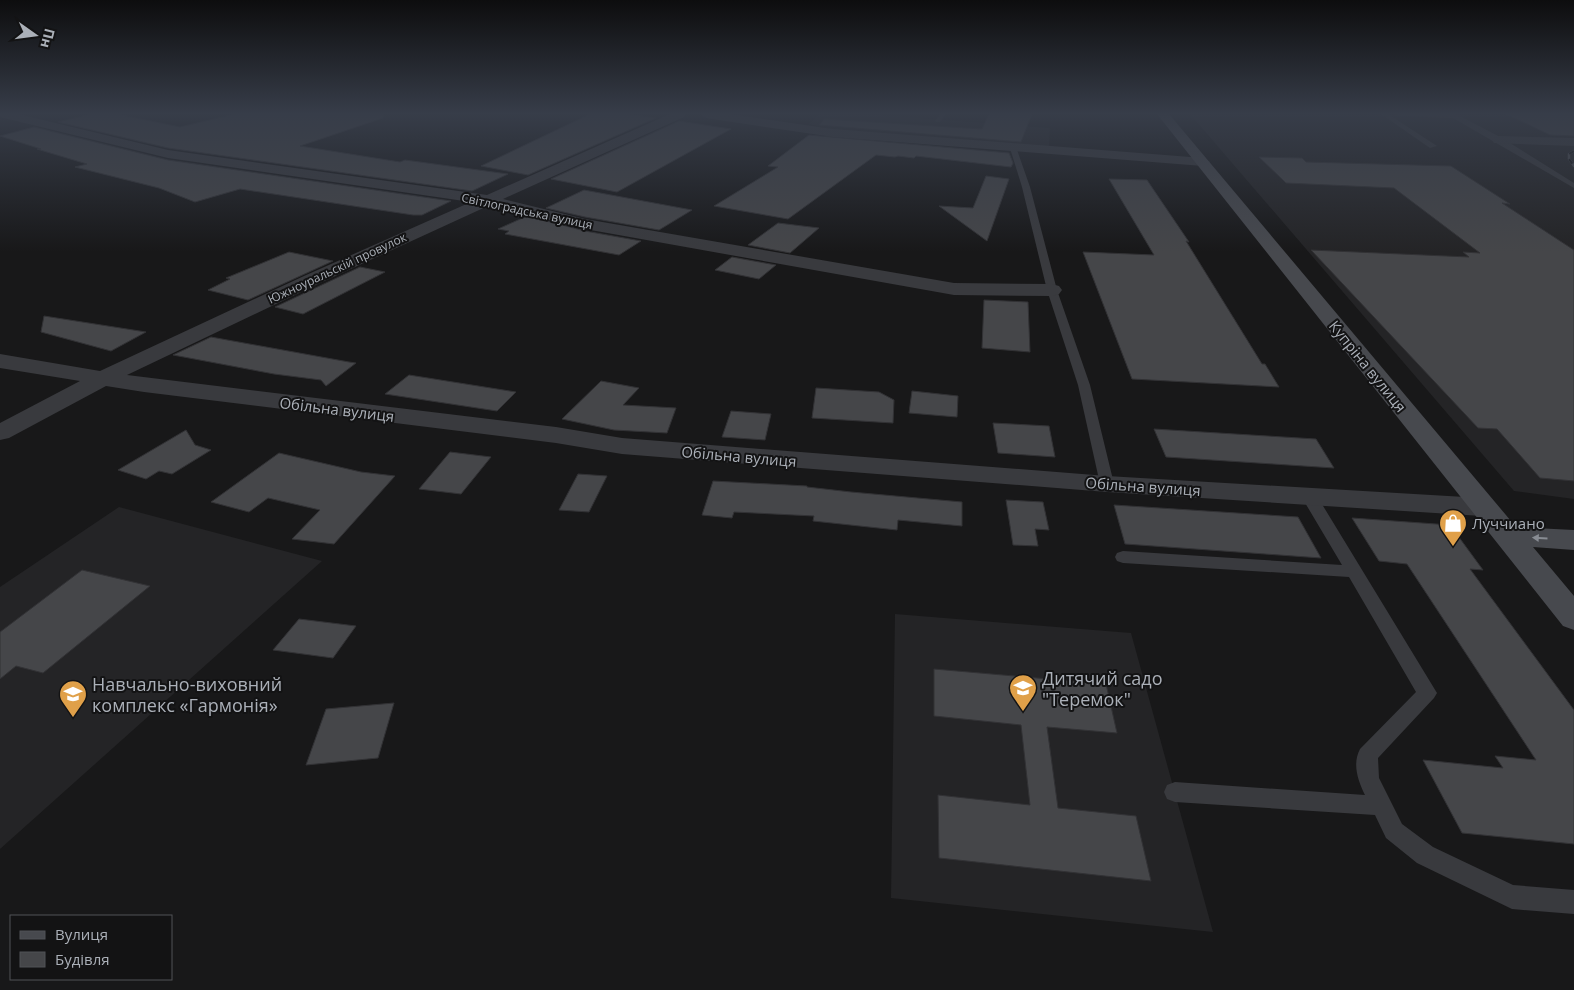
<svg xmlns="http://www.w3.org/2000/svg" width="1574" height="990" viewBox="0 0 1574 990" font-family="'Open Sans',sans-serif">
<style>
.built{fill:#242426}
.building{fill:#454649;stroke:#323235}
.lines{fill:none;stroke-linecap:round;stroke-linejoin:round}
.service{fill:#393a3e;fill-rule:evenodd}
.minor{fill:#393a3e;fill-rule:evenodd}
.secondary{fill:#47494e;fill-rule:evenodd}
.rail-casing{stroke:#505257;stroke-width:2.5}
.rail{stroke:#131314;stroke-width:2;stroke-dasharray:5.5;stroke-linecap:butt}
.oneway{fill:#888c93}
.labels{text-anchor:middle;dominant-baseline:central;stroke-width:4;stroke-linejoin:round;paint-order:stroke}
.far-street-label{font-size:12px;fill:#abb0b8;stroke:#131314}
.street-label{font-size:15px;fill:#abb0b8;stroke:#131314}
.poi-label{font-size:15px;fill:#abb0b8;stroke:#131314;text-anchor:start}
.near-poi-label{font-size:18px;fill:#abb0b8;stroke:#131314;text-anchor:start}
</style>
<rect width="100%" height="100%" fill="#181819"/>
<!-- built -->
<path class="built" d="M819,114H864L1050,128L1049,149L837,131L809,124Z
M1190,114H1574V499L1514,491Z
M119,507L322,561L0,849V587Z
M895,614L1131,633L1213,932L891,898Z"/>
<!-- building -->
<path class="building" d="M91,114H117L180,127L235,114H383V118L300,146L400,162L405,160L508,174L472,191L168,148L58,122Z
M590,114H627L656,118L528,175L481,166Z
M989,114H1032L1021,142L819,125L824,119L982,129Z
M1506,114H1574V136L1550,135Z
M679,121L731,129L617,192L551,179Z
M34,127L168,160L451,201L422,215H413L240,189L195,202L159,188L75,167L87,164L37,149H41L0,136Z
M809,135L1009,153L1013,163L1011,167L916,156L914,158L898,156L895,157L876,155L788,219L714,206L778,167L768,166Z
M1259,157L1302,158L1306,162L1451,166L1510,204L1502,203L1574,250V481L1540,478L1497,429L1478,428L1311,250L1469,257L1463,252L1480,253L1394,188L1286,183Z
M986,176L1009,179L987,241L939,206L973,208Z
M1109,179L1147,180L1189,242L1186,241L1262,364H1265L1279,387L1132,379L1083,252L1154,255Z
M584,190L692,210L659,230L585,217L546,208Z
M527,216L585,231L641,241L619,255L505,234L509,231L498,229Z
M778,223L819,228L790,253L748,245Z
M289,252L333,261L248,300L208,290L230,279L226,278Z
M732,257L776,265L759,279L715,270Z
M360,267L385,272L303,314L275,307Z
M984,300L1028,302L1030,352L982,348Z
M44,316L146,332L111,351L41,332Z
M211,337L349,362L356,363L326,386L321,380L274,374L173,355Z
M409,375L516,392L497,411L385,394Z
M601,381L639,388L623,405L676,408L667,433L614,430L562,419Z
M816,388L879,392L894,400L893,423L812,418Z
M912,391L958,396L957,417L909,413Z
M731,411L771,414L765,440L722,437Z
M993,423L1049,426L1055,457L998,453Z
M1154,429L1316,439L1334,468L1166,457Z
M186,430L195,445L211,450L172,474L159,471L146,479L118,470Z
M450,452L491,457L461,494L419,489Z
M279,453L361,472L395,476L334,544L292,539L320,510L268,498L249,512L211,502Z
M578,474L607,476L589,512L559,510Z
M713,481L807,486V487L851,492L962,502V526L898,520L897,530L813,521L814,516L734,512L732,518L702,515Z
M1006,500L1043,502L1049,530L1035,529L1038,546L1013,545Z
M1114,505L1298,517L1321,558L1125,544Z
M1352,518L1450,525L1483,570L1470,569L1574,710V844L1462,833L1423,760L1503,768L1495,756L1536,760L1407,564L1379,561Z
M82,570L150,586L43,673L16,666L0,679V632Z
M299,619L356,626L333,658L273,650Z
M934,669L1106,684L1117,733L1047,727L1058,808L1136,816L1151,881L939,858L938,795L1030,805L1021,725L934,716Z
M394,703L378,758L306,765L326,709Z"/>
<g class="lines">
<!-- service -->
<path class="service" d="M940,114H946L940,122H936L935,121Z
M1381,114H1388L1437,146L1430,148Z
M1396,114H1456L1502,138L1574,183V188L1453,118L1399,116Z
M1009,145L1016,147L1030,187L1057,290L1090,385L1114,484L1112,487H1102L1100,484L1078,385L1047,290L1022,187Z
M1309,491L1314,493L1317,496L1437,693L1434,698L1378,758L1379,778L1402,824L1433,847L1513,885L1574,890V914L1512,909L1417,863L1386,838L1375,815L1175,802L1167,799L1164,792L1167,785L1175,782L1365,795C1358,781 1352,764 1360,749L1416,692L1349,577L1123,563L1117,561L1115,557L1117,553L1123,551L1342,565L1301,496L1304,493Z"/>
<!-- minor -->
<path class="minor" d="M0,114H18L168,150L487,195L670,114H686L684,117L503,199L585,219L954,283L1052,284L1059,286L1062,290L1059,294L1052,296L954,295L585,229L490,205L318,284L127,375L556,427L622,438L1107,476L1482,498L1492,501L1496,507L1492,513L1482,516L1107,492L622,454L556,443L144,392L106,386L9,438L0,440V423L80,381L0,368V354L100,371L304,276L471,202L168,158L0,117Z
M700,114H729L833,129L1203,158L1210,162L1203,166L833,137L706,118Z
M1499,136L1574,138V146L1494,143L1492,140Z"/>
<!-- secondary -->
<path class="secondary" d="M1157,114H1169L1516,527L1574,530V550L1533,547L1574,596V630L1563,626Z"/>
<!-- rail casing -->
<g class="rail-casing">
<path id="rail" d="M1574,151L1569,154V159L1574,166"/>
</g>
<!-- rail -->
<use href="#rail" class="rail"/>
</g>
<!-- one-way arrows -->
<defs><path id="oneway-solid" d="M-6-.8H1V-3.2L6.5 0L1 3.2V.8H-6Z" transform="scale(1.25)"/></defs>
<use class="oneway" href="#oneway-solid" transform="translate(1540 538) rotate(-177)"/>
<!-- sky -->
<linearGradient id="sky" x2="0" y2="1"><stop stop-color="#0d0d0e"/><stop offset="0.45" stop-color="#373d49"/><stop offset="1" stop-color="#373d49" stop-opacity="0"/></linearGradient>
<rect width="1574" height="252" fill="url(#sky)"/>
<!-- icons -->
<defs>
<g id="shop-pin" transform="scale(1.4375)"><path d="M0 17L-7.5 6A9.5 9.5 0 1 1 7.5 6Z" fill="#e0a049" stroke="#131314"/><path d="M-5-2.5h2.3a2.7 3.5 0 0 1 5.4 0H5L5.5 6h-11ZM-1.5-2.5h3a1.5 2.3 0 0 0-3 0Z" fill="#fff"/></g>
<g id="school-pin" transform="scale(1.4375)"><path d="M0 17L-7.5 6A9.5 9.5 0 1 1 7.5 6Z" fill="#e0a049" stroke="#131314"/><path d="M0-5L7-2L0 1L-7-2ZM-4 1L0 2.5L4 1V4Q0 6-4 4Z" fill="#fff"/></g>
</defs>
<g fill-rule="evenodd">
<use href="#shop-pin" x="1453" y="523"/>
<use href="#school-pin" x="1023" y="688"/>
<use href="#school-pin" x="73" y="694"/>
</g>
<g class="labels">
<!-- far-street labels -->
<g class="far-street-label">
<text transform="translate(527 211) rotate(12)">Світлоградська вулиця</text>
<text transform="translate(337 268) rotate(-25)">Южноуральскій провулок</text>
</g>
<!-- street labels -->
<g class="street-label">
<text transform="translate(1368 366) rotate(51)">Купріна вулиця</text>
<text transform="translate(337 409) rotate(7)">Обільна вулиця</text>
<text transform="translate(739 456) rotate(5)">Обільна вулиця</text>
<text transform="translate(1143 486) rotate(4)">Обільна вулиця</text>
</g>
<!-- poi labels -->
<g class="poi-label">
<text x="1472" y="523">Луччиано</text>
</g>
<!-- near-poi labels -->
<g class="near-poi-label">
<text x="1042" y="678">Дитячий садо<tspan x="1042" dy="21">"Теремок"</tspan></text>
<text x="92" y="684">Навчально-виховний<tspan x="92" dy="21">комплекс «Гармонія»</tspan></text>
</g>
</g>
<!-- legend -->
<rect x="10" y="915" width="162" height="65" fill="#131314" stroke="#505256"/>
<rect x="20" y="931" width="25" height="8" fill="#47494e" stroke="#505256"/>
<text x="55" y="940" font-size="15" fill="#abb0b8">Вулиця</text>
<rect x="20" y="952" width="25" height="15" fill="#454649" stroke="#505256"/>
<text x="55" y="965" font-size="15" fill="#abb0b8">Будівля</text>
<!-- north arrow -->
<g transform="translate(35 35) rotate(104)" stroke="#131314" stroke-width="4" paint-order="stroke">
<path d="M0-4L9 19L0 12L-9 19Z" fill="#abb0b8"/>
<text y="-8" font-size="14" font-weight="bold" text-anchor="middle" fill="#abb0b8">Пн</text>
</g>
</svg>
